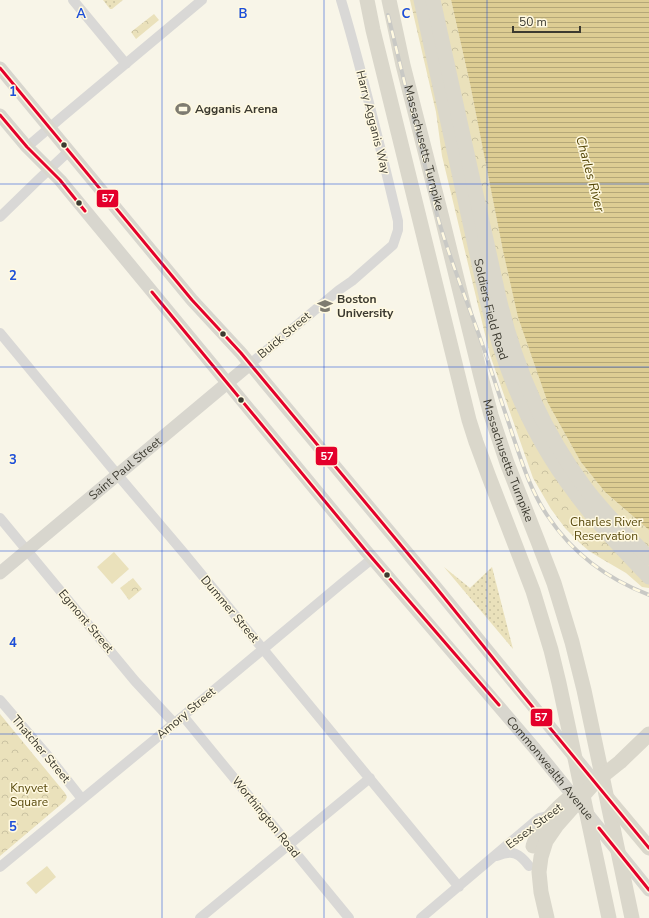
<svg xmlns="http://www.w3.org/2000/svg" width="649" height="918" viewBox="0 0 649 918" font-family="'Nunito Sans',sans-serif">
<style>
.grass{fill:url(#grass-dots)}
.park{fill:url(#park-crowns)}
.garden{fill:#eae1bb}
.water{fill:url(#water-rules)}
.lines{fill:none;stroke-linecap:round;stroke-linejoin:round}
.minor{stroke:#d9d8d6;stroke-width:10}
.major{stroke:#d8d6ce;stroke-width:13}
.highway{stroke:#dad7cb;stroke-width:15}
.rail-casing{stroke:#c9c9c5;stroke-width:4}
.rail{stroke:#fff9e1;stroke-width:2.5;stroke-dasharray:8;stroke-linecap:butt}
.bus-1-casing{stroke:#fff9e1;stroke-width:6}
.bus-1{stroke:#e4002b;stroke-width:3}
.grid{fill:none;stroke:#1d4ed8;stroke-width:1;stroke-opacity:0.55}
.bus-dot{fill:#3c3a30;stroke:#fff9e1;stroke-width:1.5}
.labels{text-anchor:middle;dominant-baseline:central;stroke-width:3;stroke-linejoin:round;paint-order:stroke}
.poi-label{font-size:12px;font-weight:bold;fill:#3c3a30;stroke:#fff9e1;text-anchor:start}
.street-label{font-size:12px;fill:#3c3a30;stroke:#fff9e1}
.park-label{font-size:12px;fill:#594a0d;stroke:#fff9e1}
.water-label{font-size:13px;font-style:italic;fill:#534505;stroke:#fff9e1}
.grid-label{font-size:13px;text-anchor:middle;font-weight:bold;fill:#1d4ed8;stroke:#fff9e1;stroke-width:3;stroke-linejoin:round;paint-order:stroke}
.line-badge{stroke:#fff9e1;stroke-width:1.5}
.badge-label{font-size:11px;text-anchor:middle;font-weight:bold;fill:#fff}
</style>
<defs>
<pattern id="grass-dots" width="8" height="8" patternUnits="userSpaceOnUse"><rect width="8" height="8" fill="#eae1bb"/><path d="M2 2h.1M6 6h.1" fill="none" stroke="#cac2a1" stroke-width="1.8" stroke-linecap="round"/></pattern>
<pattern id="park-crowns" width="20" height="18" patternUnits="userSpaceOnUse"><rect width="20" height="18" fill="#eae1bb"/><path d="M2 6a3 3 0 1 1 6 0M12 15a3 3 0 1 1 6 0" fill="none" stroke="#cac2a1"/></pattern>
<pattern id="water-rules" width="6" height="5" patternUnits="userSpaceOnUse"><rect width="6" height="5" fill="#ddcd93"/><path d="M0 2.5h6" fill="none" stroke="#b4a778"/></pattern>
</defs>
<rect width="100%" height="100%" fill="#f8f5e8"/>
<!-- grass -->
<path class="grass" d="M103,0H123L112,9H110Z
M444,567L470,588L492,567L513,649Z"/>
<!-- park -->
<path class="park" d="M410,0H451L470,84L502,246L606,493L649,530V588L642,587L626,573L602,559L589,551L580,543L565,528L551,509L533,478L490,355L442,156L436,112Z
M154,14L159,20L136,39L131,32Z
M133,578L142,589L129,600L120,588Z
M0,714L65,793L67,797L65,801L0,856Z"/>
<!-- garden -->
<path class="garden" d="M114,552L129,569L112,584L97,567Z
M47,866L56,877L36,894L26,883Z"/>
<!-- water -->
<path class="water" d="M451,0H649V530L606,493L581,462L548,403L518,317L502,246L470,84Z"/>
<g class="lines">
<!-- minor -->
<path class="minor" d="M73,0L126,64
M27,147L62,117L202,0
M0,217L39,179L69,151
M0,333L111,467L183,552L459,887
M250,364L339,290L352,281L393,245L398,230V221C380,147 363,73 341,0
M0,518L135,681L174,723
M0,700L48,756L82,799
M183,716L349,918
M497,856C513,849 520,854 529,866
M0,867L171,726L341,584L373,558
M200,918L370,778
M421,918L539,818L552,815"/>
<!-- major -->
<g class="major">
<path d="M0,68L192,300L241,353L264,381L434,585L595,782"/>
<path id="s1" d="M0,115L27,147L60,180L366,551L536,750L649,890"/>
<path id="s2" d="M0,573L250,364"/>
</g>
<!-- highway -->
<g class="highway">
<path d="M367,0L373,30L469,420L476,442L489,477L533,591L551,650L559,683L609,918"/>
<path id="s3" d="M389,0L403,65L442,218L481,377L491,415L507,463L537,539L554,583L572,642L584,690L632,918"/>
<path id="s4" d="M421,0L487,300C504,370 531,436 575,493C597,523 623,550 649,577"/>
<path d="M433,0L499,298C515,366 541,428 584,486C603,512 627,535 649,558"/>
<path d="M608,799L649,848"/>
<path d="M533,846C540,825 556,808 573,795"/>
<path d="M547,918L541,892L539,872L541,857L546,841L557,825L595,782L620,762L649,734"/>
</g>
<!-- rail casing -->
<g class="rail-casing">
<path id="rail" d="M388,15C399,60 410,105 421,150C427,173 432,195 438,218C452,267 473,315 489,364C497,388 505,412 513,436C522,463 531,491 547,515C573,554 606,578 649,595"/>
</g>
<!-- rail -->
<use href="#rail" class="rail"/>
<!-- bus-1 casing -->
<g class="bus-1-casing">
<path id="bus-1" d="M0,68L192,300L241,353L434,585L522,694L649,848
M0,115L27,147L60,180L85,211
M152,292L366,551L499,705
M599,828L649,890"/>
</g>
<!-- bus-1 -->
<use href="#bus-1" class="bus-1"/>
</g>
<!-- grid -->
<path class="grid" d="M162,0V918M324,0V918M487,0V918M0,184H649M0,367H649M0,551H649M0,734H649"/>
<!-- icons -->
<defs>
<g id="stadium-bare" transform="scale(1.2)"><path d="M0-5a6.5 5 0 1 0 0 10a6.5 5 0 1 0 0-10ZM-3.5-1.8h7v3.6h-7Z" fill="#7e7b70" stroke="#fff9e1" stroke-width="2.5" paint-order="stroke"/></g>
<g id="university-bare" transform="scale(1.2)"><path d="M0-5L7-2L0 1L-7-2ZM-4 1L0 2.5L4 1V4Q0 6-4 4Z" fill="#7e7b70" stroke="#fff9e1" stroke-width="2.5" paint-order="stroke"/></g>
</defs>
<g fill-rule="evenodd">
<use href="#stadium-bare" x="183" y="109"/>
<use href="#university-bare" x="325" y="306"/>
</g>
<!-- markers -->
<g class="bus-dot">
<circle cx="64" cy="145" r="3.5"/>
<circle cx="79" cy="203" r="3.5"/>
<circle cx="223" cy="334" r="3.5"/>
<circle cx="241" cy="400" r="3.5"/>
<circle cx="387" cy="575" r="3.5"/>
</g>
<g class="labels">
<!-- poi labels -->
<g class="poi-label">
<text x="195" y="109">Agganis Arena</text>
<text x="337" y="299">Boston<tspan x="337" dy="14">University</tspan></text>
</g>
<!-- street labels -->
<g class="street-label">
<text transform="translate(373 122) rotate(76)">Harry Agganis Way</text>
<text stroke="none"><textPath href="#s3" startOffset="152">Massachusetts Turnpike</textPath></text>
<text stroke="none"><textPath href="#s4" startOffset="317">Soldiers Field Road</textPath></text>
<text transform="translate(284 335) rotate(-40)">Buick Street</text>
<text stroke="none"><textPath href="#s3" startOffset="476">Massachusetts Turnpike</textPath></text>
<text stroke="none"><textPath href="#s2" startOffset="163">Saint Paul Street</textPath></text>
<text transform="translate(230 609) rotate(50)">Dummer Street</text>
<text transform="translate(86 621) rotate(50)">Egmont Street</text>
<text transform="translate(186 713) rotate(-40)">Amory Street</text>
<text transform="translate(41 749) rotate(50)">Thatcher Street</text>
<text stroke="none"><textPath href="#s1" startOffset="854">Commonwealth Avenue</textPath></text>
<text transform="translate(266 817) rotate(51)">Worthington Road</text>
<text transform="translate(534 826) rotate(-37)">Essex Street</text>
</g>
<!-- park labels -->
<g class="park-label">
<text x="606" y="522">Charles River<tspan x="606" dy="14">Reservation</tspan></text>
<text x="29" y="788">Knyvet<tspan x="29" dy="14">Square</tspan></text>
</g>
<!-- water labels -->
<g class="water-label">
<text transform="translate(590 174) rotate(75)">Charles River</text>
</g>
</g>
<g class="grid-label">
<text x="81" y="18">A</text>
<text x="243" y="18">B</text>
<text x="406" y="18">C</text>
<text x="13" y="96">1</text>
<text x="13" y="280">2</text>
<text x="13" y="464">3</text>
<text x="13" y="647">4</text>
<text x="13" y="831">5</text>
</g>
<g class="line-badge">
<rect x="96" y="189" width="23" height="19" rx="4" fill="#e4002b"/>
<rect x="315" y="446" width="23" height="20" rx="4" fill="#e4002b"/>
<rect x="530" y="708" width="23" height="19" rx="4" fill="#e4002b"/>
</g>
<g class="badge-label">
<text x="108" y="202">57</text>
<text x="327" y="460">57</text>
<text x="541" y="721">57</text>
</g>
<!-- scale -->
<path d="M513 26v6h67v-6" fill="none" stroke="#3c3a30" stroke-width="2"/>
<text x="519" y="26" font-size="12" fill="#3c3a30" stroke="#fff9e1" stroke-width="3" paint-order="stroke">50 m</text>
</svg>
